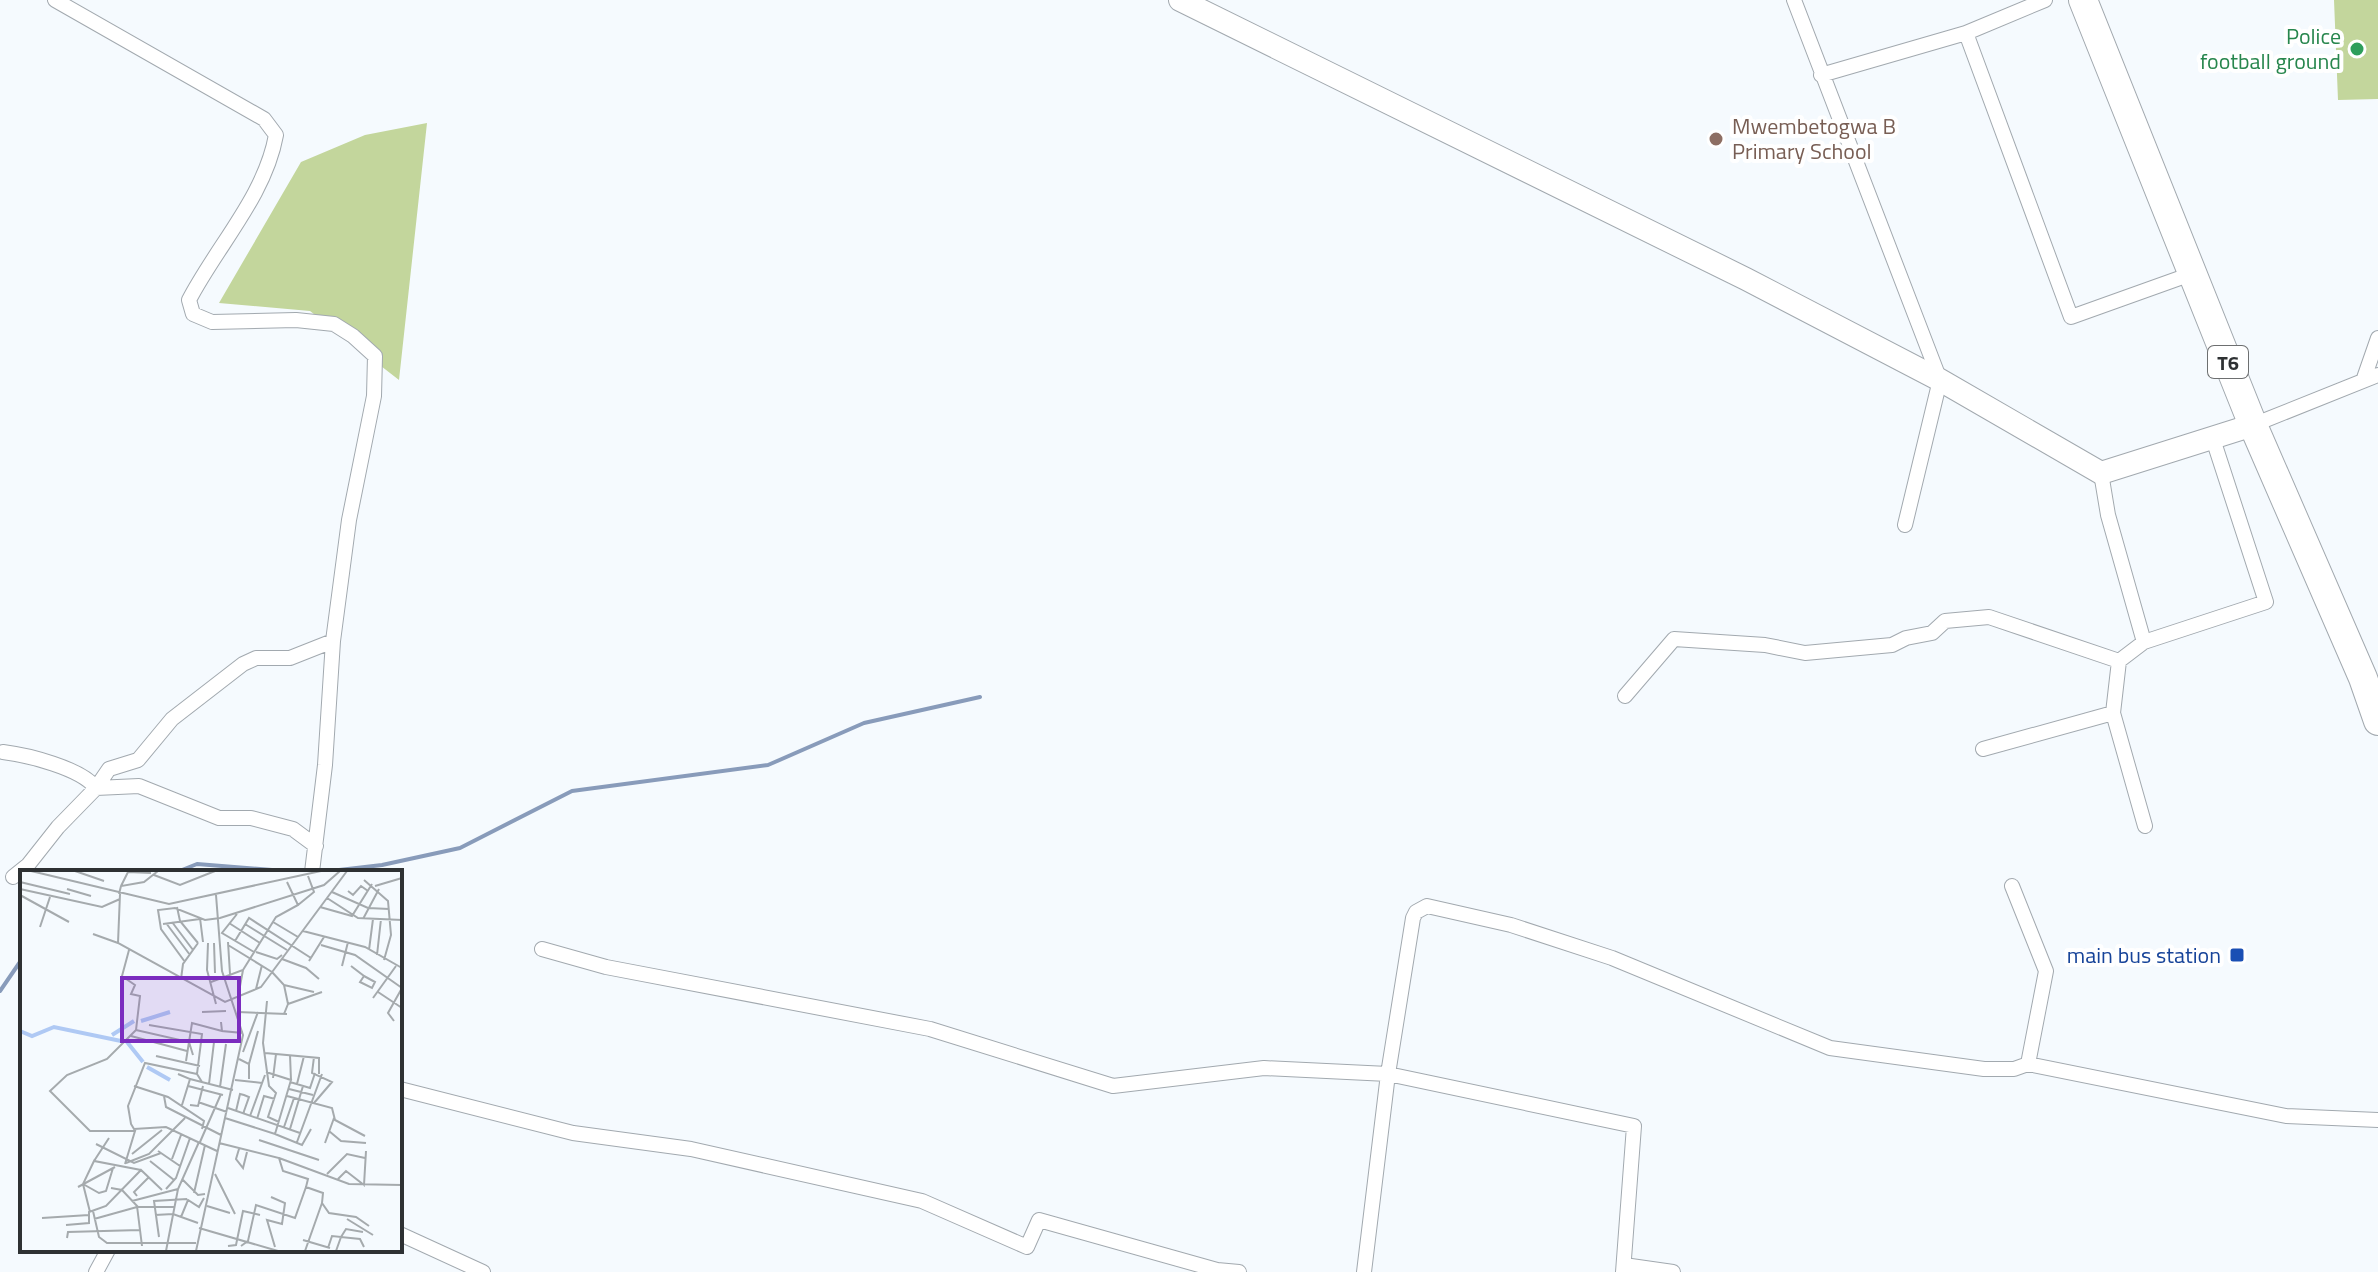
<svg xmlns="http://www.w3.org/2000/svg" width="2378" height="1272" viewBox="0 0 2378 1272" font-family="'Titillium Web',sans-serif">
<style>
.green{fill:#c3d69c}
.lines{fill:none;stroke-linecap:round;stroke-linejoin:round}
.stream{stroke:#889bba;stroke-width:4}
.street-casing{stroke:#a2a9af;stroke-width:16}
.secondary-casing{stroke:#a2a9af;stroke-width:24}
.highway-casing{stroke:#a2a9af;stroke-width:30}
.street{stroke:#fff;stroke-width:14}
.secondary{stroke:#fff;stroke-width:22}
.highway{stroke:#fff;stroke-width:28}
.leisure-dot{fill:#2e9e5b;stroke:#fff;stroke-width:3}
.education-dot{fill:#8d6e63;stroke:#fff;stroke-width:3}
.transit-dot{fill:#1a4fb4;stroke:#fff;stroke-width:3}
.labels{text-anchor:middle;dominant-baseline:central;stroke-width:8;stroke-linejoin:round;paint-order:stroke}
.shield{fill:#fff;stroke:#6d6f70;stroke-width:2}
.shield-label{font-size:20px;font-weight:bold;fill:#2e3133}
.leisure-label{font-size:22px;fill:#27864d;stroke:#fff;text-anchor:end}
.education-label{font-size:22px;fill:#785e54;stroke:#fff;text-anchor:start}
.transit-label{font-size:22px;fill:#164399;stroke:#fff;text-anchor:end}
.inset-river{fill:none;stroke:#afc9f4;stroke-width:4}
.inset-road{fill:none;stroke:#a5aaad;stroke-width:2}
.view{fill:#7b2cbf;fill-opacity:0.15;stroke:#7b2cbf;stroke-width:4}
.inset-edge{fill:none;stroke:#2e3133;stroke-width:4}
</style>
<rect width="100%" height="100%" fill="#f5fafe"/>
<!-- green -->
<path class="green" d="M2334,0H2378V99L2338,100Z
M427,123L399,380L310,311L219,303L301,162L365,135Z"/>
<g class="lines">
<!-- stream -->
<path class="stream" d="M177,872L197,864L296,872
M322,872L382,865L460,848L572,791L768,765L864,723L980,697
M0,991L22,959"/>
<!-- street casing -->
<g class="street-casing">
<path id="street" d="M55,0L264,119L276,135C265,196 217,246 189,300L193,314L212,322L296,320L334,324L353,336L375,356L374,396L349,520L333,641L325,765L312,872
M1794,0L1940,380L1905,525
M1966,33L2071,317L2194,273
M1821,75L1966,33L2045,0
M2363,381L2378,338
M2253,425L2378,375
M2101,473L2108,515L2144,642
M1625,696L1674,639L1765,645L1805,653L1892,645L1906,638L1932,633L1945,621L1989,617L2119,661
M1983,749L2113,713
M3,752C27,755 81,768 96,788L139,786L219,818H251L293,829L316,846
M2145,826L2113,713L2119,661L2144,642L2266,602L2212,436
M13,877L28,865L58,827L96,788L109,769L138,760L172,719L243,664L256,658H290L333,641
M2012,886L2046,971L2028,1064L2286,1116L2378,1120
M542,949L606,967L930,1029L1113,1086L1264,1068L1388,1074L1634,1126L1623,1272
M400,1089L573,1133L691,1149L922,1201L1027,1247L1039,1220L1217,1270L1239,1272
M400,1234L483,1272
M1624,1265L1673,1272
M96,1272L108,1250
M1364,1272L1388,1074L1413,918L1416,912L1427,906L1511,925L1612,958L1830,1048L1984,1069H2014L2028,1064"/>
</g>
<!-- secondary casing -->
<g class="secondary-casing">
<path id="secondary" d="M1180,0L1746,279L1940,380L2101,473L2253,425"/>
</g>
<!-- highway casing -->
<g class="highway-casing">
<path id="highway" d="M2083,0L2253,425L2363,678L2378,721"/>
</g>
<!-- street -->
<use href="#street" class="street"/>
<!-- secondary -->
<use href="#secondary" class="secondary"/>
<!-- highway -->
<use href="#highway" class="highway"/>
</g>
<!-- markers -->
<circle class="leisure-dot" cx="2357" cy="49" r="8"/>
<circle class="education-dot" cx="1716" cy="139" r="8"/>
<rect class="transit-dot" x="2229" y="947" width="16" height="16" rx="4"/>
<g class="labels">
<!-- shield labels -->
<rect class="shield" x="2208" y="346" width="40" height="32" rx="6"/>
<g class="shield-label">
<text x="2228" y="362">T6</text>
</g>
<!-- leisure labels -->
<g class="leisure-label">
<text x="2341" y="36">Police<tspan x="2341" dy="25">football ground</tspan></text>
</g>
<!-- education labels -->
<g class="education-label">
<text x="1732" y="126">Mwembetogwa B<tspan x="1732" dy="25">Primary School</tspan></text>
</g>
<!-- transit labels -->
<g class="transit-label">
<text x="2221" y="955">main bus station</text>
</g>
</g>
<!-- overview -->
<g transform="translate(20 870)">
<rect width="382" height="382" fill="#f5fafe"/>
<path class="inset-river" d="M121,151L150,142M0,161L12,166L34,157L101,171M92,165L114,151M107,172L123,192M127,197L150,210"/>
<path class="inset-road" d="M11,1L149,34L301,1M55,1L84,11M134,5L160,15L195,1M344,10L368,31L371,65L364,90M0,12L50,24M101,16L108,2L131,3M355,16L382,8M0,19L82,37L100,29M47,19L71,26M328,21L333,25L341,16L348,21M312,22L348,38L369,39M99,24L101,16L124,12L138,1M100,24L98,73L205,132L241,117L327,1M0,25L49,52M307,28L338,48L382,50M278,35L294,22L288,6M157,37L160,51L178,73M300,37L332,46L352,14M217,44L202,63L234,82M180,48L183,72M343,49L359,19M152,52L173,80M253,52L278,67M146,53L170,85M209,53L240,73M143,54L180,49M225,54L267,80M20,57L30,27M283,61L345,77L382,98M73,64L98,73M215,71L229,48L291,88M208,72L210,104M188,73L187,100L196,134M194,73L195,103M208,75L252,102M301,75L335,85L382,118M349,80L353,49M236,82L257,89L262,85M357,85L361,49M262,89L286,98L299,109M289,91L304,67M165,92L141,59L138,40L155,38L185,50L200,48L304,15L320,1M322,96L328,72M331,96L344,106L340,112L352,118L355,112L344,106M252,102L264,115L268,134L264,144M161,109L163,94L178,73M191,112L223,100L256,47L278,35L267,12M264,115L294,122M236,119L242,95M358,122L382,138M218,127L223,100M353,128L376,96M247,131L243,173L249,216L256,223L248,247L259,252M268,134L302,122M182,142L206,141M218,142L267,144M374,151L368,143L382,118M201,152L202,161L223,163M129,155L182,164L177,204L182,212M116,160L169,172L173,185M111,166L167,181M223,182L238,142M245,183L299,188V204M270,185L271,210M136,186L180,196M294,187L292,203L312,212L294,233M219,189L229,194V209M166,191L172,153L202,161M229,194L238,161M158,204L170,209L162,235M177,204L125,193L108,236L111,254L114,259L146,257L197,281M253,208L256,184M170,209L213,220M215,210L242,213M270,212L290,218L295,203M189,214L194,172M277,214L284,186M114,216L148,227L184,251L182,259M168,216L203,225M200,217L206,174M269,219L293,225M144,226L146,237L201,265M267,226L312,238L315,250L345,266M178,232L207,242M170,235L178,236L183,216M208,238L280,263M216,241L220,224L224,225L229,227L223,244M230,246L245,205M205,248L255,264L271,210L246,202M237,249L244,226L255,229M264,257L274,228M270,259L283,216M309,261L321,271L346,273M255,264L282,275L291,259M239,270L299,290M180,272L201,224M277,272L302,204M199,273L259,288L263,301L288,309L286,317L303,323L302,333L309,343L336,347L349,356M305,273L314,248M76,274L114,293L141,283M219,279L216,289L223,298L227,282M138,281L160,296M112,284L142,260M259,288L329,314L382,315M152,289L161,265M74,291L89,268M130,291L154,310M106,293L129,284L165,248M105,294L115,261H70L30,221L47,205L87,189L116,160L120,126L111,124L115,115L102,106L109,80M195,304L215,344M307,304L327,284L345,288M318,309L326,301L344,315L346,281M163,310L178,325L185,324M63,314L79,323L86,321L93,298M58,317L95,297M91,318L102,320L118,337H154M146,319L156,308L170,268M174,323L185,275M117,326L114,322L129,307M251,327L265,333L262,354L247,350L255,377M112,331L158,319M117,336L122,376M187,336L210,343M73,341L79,367L87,373H176M70,342L63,314L74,291L121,300M135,345L153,344L178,353M161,347L168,330L179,337L184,328M22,348L69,345M74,349L117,337M327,349L353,365M46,355L69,353V342L86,336L121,300L142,320M179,358L258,381M139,367L134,331L167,329M47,368L48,362L120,360M283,370L310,378M208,376L216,375L223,341L240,345M221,376L228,371L236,335L275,348L286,317M308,378L312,366L321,367L326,359L343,362M146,381L158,319L179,272M176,381L223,165L202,101L196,25M285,381L302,333M316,381L321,367L340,369L344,377"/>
<path class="view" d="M102,108H219V171H102Z"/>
<rect width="382" height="382" class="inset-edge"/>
</g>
</svg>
